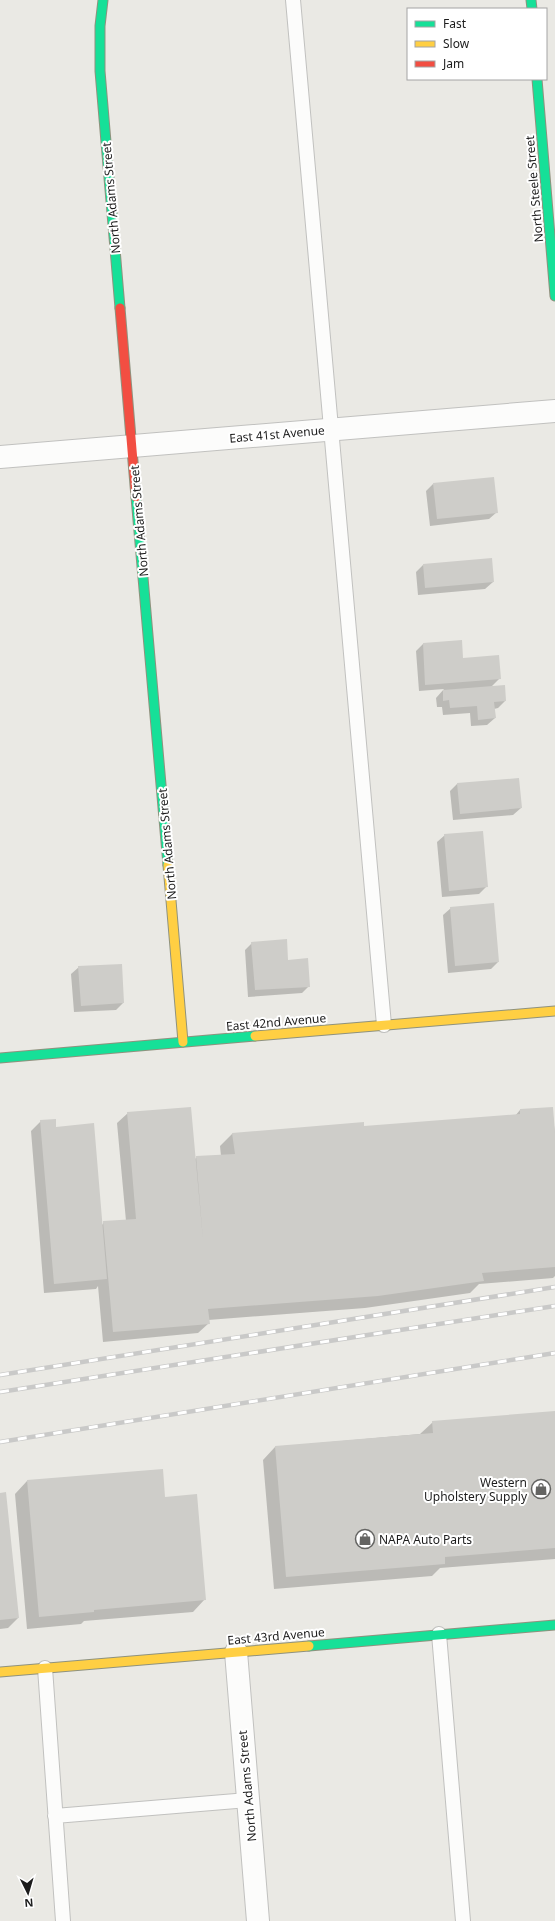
<svg xmlns="http://www.w3.org/2000/svg" width="555" height="1921" viewBox="0 0 555 1921" font-family="'Noto Sans',sans-serif">
<style>
.shadow{fill:#0003}
.building{fill:#cecdc9}
.lines{fill:none;stroke-linecap:round;stroke-linejoin:round}
.lane-casing{stroke:#c1c1bf;stroke-width:16}
.street-casing{stroke:#c1c1bf;stroke-width:24}
.fast-casing{stroke:#8f927e;stroke-width:11}
.slow-casing{stroke:#8f927e;stroke-width:11}
.jam-casing{stroke:#8f927e;stroke-width:11}
.lane{stroke:#fcfcfb;stroke-width:14}
.street{stroke:#fcfcfb;stroke-width:22}
.fast{stroke:#16e098;stroke-width:9}
.slow{stroke:#ffcf43;stroke-width:9}
.jam{stroke:#f24e42;stroke-width:9}
.rail-casing{stroke:#c9c9c8;stroke-width:4.5}
.rail{stroke:#fff;stroke-width:3;stroke-dasharray:9;stroke-linecap:butt}
.labels{text-anchor:middle;dominant-baseline:central;stroke-width:4;stroke-linejoin:round;paint-order:stroke}
.street-label{font-size:12px;fill:#1c1c1c;stroke:#fff}
.poi-label{font-size:12px;fill:#1c1c1c;stroke:#fff;text-anchor:end}
</style>
<rect width="100%" height="100%" fill="#eae9e4"/>
<!-- shadow -->
<path class="shadow" d="M433,484L497,512L489,519L430,526L426,491Z
M423,565L493,582L485,589L418,595L416,572Z
M461,641L462,659L500,678L491,687L505,701L498,708L494,709L495,718L487,725L471,726L470,713L443,715L442,707H437L436,698L444,689L419,691L416,651L423,644Z
M457,784L521,808L513,815L453,820L450,791Z
M445,835L486,887L479,894L442,897L437,842Z
M451,908L498,962L491,969L448,973L443,915Z
M252,943L287,961L309,986L302,993L248,997L245,950Z
M79,967L123,1003L116,1010L74,1012L71,974Z
M552,1108L555,1134V1276L553,1278L479,1284L470,1293L365,1308L208,1320L209,1323L198,1333L103,1342L98,1286L96,1289L44,1293L31,1131L41,1121L55,1128L102,1225L104,1222L126,1221L117,1123L128,1113L195,1159L197,1157L221,1156L220,1146L232,1134L363,1127L515,1116L520,1110Z
M555,1412V1559L440,1568L432,1576L274,1589L263,1460L275,1447L420,1434L433,1422Z
M27,1481L164,1498L205,1599L193,1612L84,1621L81,1624L27,1629L15,1494Z
M0,1494L18,1618L8,1628L0,1629Z"/>
<!-- building -->
<path class="building" d="M494,477L498,513L437,519L433,483Z
M492,558L494,582L425,588L423,564Z
M462,640L463,658L499,655L501,679L425,685L423,643Z
M505,685L506,701L494,702L496,718L478,720L477,706L450,708L449,700L443,701V690Z
M519,778L522,808L460,814L457,783Z
M483,831L488,887L449,891L444,834Z
M494,903L499,962L455,966L450,907Z
M287,939L288,960L308,958L310,987L255,990L251,942Z
M122,964L124,1003L81,1006L78,966Z
M191,1107L203,1240L196,1156L235,1154L232,1133L364,1122V1126L520,1114V1109L553,1107L555,1133V1267L482,1273L484,1281L378,1296L208,1309L210,1324L113,1332L103,1221L136,1219L127,1112Z
M56,1119V1127L94,1123L107,1279L54,1284L40,1120Z
M555,1411V1548L445,1557V1564L286,1577L275,1446L433,1433L432,1421Z
M163,1469L165,1497L197,1494L206,1600L94,1610V1612L39,1617L27,1480Z
M6,1492L19,1618L0,1620V1493Z"/>
<g class="lines">
<!-- lane casing -->
<g class="lane-casing">
<path id="lane" d="M293,0L384,1025
M439,1634L463,1921
M45,1668L63,1921
M55,1816L248,1800"/>
</g>
<!-- street casing -->
<g class="street-casing">
<path id="street" d="M0,457L555,411
M236,1652L258,1921"/>
</g>
<!-- fast casing -->
<g class="fast-casing">
<path id="fast" d="M103,0L100,26V71L120,308
M531,0L532,9
M537,79L555,296
M136,497L168,865
M0,1058L255,1036
M309,1646L555,1625"/>
</g>
<!-- slow casing -->
<g class="slow-casing">
<path id="slow" d="M168,865L183,1042
M255,1036L555,1011
M0,1672L309,1646"/>
</g>
<!-- jam casing -->
<g class="jam-casing">
<path id="jam" d="M120,308L136,497"/>
</g>
<!-- lane -->
<use href="#lane" class="lane"/>
<!-- street -->
<use href="#street" class="street"/>
<!-- fast -->
<use href="#fast" class="fast"/>
<!-- slow -->
<use href="#slow" class="slow"/>
<!-- jam -->
<use href="#jam" class="jam"/>
<!-- rail casing -->
<g class="rail-casing">
<path id="rail" d="M0,1375L555,1287
M0,1392L555,1306
M0,1442L555,1353"/>
</g>
<!-- rail -->
<use href="#rail" class="rail"/>
</g>
<!-- icons -->
<defs>
<g id="shop-ring" transform="scale(1)"><circle r="9.5" fill="#fff" stroke="#646462" stroke-width="1.5"/><path d="M-5-2.5h2.3a2.7 3.5 0 0 1 5.4 0H5L5.5 6h-11ZM-1.5-2.5h3a1.5 2.3 0 0 0-3 0Z" fill="#646462"/></g>
</defs>
<g fill-rule="evenodd">
<use href="#shop-ring" x="541" y="1489"/>
<use href="#shop-ring" x="365" y="1539"/>
</g>
<g class="labels">
<!-- street labels -->
<g class="street-label">
<text transform="translate(534 189) rotate(-95)">North Steele Street</text>
<text transform="translate(111 198) rotate(-95)">North Adams Street</text>
<text transform="translate(277 434) rotate(-5)">East 41st Avenue</text>
<text transform="translate(139 521) rotate(-95)">North Adams Street</text>
<text transform="translate(167 844) rotate(-95)">North Adams Street</text>
<text transform="translate(276 1022) rotate(-5)">East 42nd Avenue</text>
<text transform="translate(276 1636) rotate(-5)">East 43rd Avenue</text>
<text transform="translate(247 1786) rotate(-95)">North Adams Street</text>
</g>
<!-- poi labels -->
<g class="poi-label">
<text x="527" y="1482">Western<tspan x="527" dy="14">Upholstery Supply</tspan></text>
<text x="379" y="1539" text-anchor="start">NAPA Auto Parts</text>
</g>
</g>
<!-- legend -->
<rect x="407" y="8" width="140" height="72" fill="#ffffff" stroke="#a4a4a4"/>
<rect x="415" y="21" width="20" height="6" fill="#16e098" stroke="#a4a4a4"/>
<text x="443" y="28" font-size="12" fill="#1c1c1c">Fast</text>
<rect x="415" y="41" width="20" height="6" fill="#ffcf43" stroke="#a4a4a4"/>
<text x="443" y="48" font-size="12" fill="#1c1c1c">Slow</text>
<rect x="415" y="61" width="20" height="6" fill="#f24e42" stroke="#a4a4a4"/>
<text x="443" y="68" font-size="12" fill="#1c1c1c">Jam</text>
<!-- north arrow -->
<g transform="translate(28 1893) rotate(175)" stroke="#ffffff" stroke-width="3" paint-order="stroke">
<path d="M0-3L7 15L0 10L-7 15Z" fill="#1c1c1c"/>
<text y="-6" font-size="11" font-weight="bold" text-anchor="middle" fill="#1c1c1c">N</text>
</g>
</svg>
